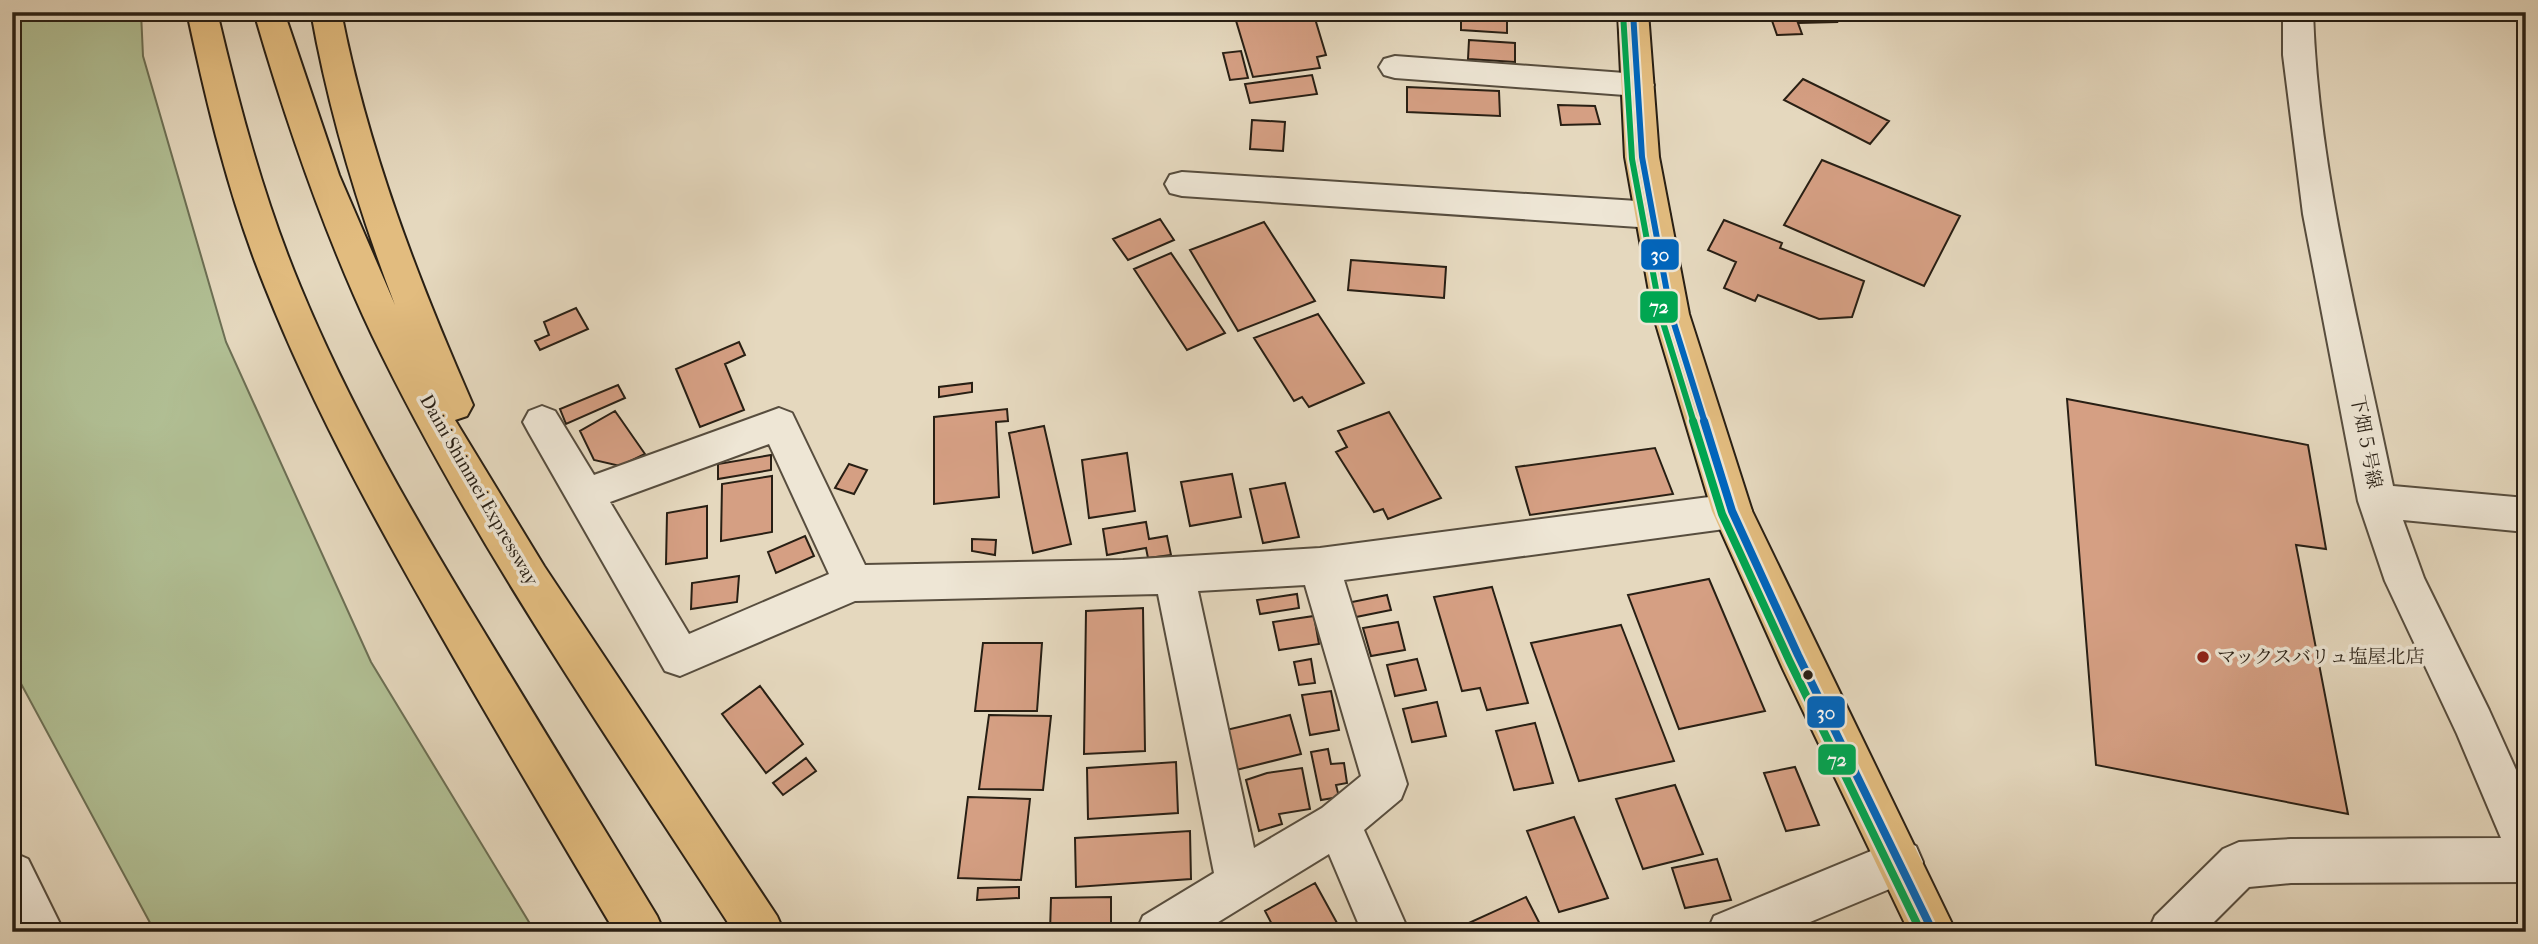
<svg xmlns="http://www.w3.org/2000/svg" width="2538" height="944" viewBox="0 0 2538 944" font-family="'IM FELL French Canon','Noto Serif JP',serif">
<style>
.green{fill:#b1bf94;stroke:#6c6f54;stroke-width:2}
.building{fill:#d59f83;stroke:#281f14;stroke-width:2}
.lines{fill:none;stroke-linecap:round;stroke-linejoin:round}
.minor-casing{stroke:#574d3e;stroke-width:4}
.major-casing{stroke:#281f14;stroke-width:4}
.highway-casing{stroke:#281f14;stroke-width:4}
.minor{fill:#eee6d5;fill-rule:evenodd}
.major{fill:#e2bc7f;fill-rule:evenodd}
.highway{fill:#e2bc7f;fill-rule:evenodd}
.bus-1-far1-casing{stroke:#eee6d5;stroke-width:10}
.bus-1-casing{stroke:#eee6d5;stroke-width:13}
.bus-2-far1-casing{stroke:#eee6d5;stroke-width:10}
.bus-2-casing{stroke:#eee6d5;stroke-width:13}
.bus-1-far1{stroke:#0065bd;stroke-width:6}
.bus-1{stroke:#0065bd;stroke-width:8}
.bus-2-far1{stroke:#00a651;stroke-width:6}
.bus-2{stroke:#00a651;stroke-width:8}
.poi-dot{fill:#8f2418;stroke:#eee6d5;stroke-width:2.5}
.bus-dot{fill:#281f14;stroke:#eee6d5;stroke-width:2.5}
.labels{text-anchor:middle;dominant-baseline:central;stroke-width:7;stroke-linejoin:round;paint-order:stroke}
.street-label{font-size:19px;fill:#281f14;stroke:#eee6d5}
.poi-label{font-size:19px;fill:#281f14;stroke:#eee6d5;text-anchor:start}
.line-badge{stroke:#eee6d5;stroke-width:2.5}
.badge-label{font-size:19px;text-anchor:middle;font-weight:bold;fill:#fff}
</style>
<rect width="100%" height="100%" fill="#e5d8be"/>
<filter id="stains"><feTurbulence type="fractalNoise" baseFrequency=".00286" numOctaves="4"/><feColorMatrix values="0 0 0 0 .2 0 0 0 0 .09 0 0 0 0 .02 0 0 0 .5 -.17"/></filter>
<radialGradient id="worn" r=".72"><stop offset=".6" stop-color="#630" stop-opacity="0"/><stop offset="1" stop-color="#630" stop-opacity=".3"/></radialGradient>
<!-- green -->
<path class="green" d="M12,12H141L143,56L226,342L371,662L535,932H155L12,667Z"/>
<!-- building -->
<path class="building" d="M1246,12H1313L1326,55L1317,57L1320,68L1253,77L1234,14Z
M1461,12H1507V33L1461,30Z
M1769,12H1833L1837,22L1798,23L1802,34L1777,35Z
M1469,40L1515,43V62L1468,59Z
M1241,51L1248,78L1230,80L1223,53Z
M1312,75L1317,94L1250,103L1245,84Z
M1803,79L1889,121L1870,144L1784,100Z
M1407,87L1499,91L1500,116L1407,112Z
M1558,105L1595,106L1600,124L1561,125Z
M1252,120L1285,122L1283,151L1250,149Z
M1822,160L1960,216L1924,286L1784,225Z
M1160,219L1174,240L1128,260L1113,239Z
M1724,220L1782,243L1780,248L1864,281L1852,317L1819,319L1758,295L1755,301L1724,288L1736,262L1708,250Z
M1264,222L1315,301L1238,331L1190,250Z
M1171,253L1225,333L1187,350L1134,269Z
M1351,260L1446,267L1444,298L1348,290Z
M576,308L588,329L540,350L535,341L549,335L544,322Z
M1318,314L1364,383L1309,407L1302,397L1294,401L1254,338Z
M739,342L745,355L725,364L744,410L700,427L676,369Z
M972,383V392L939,397V387Z
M618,385L625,398L566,424L560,409Z
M2067,399L2308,445L2326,549L2296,545L2348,814L2096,765Z
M1007,409L1008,421L996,422L999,497L934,504V417Z
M615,411L645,454L620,466L594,460L580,431Z
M1389,412L1441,498L1388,519L1383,509L1374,512L1336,452L1347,447L1338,431Z
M1044,426L1071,544L1033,553L1009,433Z
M1655,448L1673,494L1530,515L1516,467Z
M1127,453L1135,511L1089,518L1082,460Z
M771,455V470L718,479V464Z
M849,464L867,470L854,494L835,488Z
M1232,474L1241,517L1190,526L1181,482Z
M772,476V532L721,541L722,484Z
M1285,483L1299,537L1263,543L1250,489Z
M707,506V558L666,564L667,513Z
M1146,522L1149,539L1167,536L1171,555L1148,558L1146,548L1107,555L1103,529Z
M805,536L814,556L776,573L768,552Z
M972,539L996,540L995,555L972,551Z
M739,576L737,602L691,609L692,583Z
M1709,579L1765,711L1679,729L1628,595Z
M1492,587L1528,703L1487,710L1480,688L1462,691L1434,597Z
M1297,594L1299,608L1260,614L1257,600Z
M1387,595L1391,610L1351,618L1347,603Z
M1143,608L1145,751L1084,754L1086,611Z
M1314,616L1319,644L1279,650L1273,622Z
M1398,622L1405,650L1371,656L1363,628Z
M1621,625L1674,761L1579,781L1531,643Z
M983,643H1042L1037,711H975Z
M1311,659L1315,683L1299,685L1294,662Z
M1417,659L1426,690L1395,696L1387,665Z
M760,686L803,744L766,773L722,714Z
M1331,691L1339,730L1310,735L1302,695Z
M1437,702L1446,736L1412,742L1403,709Z
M989,715L1051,716L1043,790L979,789Z
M1290,715L1301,754L1232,771L1222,731Z
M1535,723L1553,783L1514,790L1496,731Z
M1328,749L1331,764L1344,763L1347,783L1336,785L1339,797L1321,800L1311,752Z
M806,758L816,771L783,795L773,783Z
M1176,762L1178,813L1088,819L1087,768Z
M1795,767L1819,825L1786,831L1764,773Z
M1302,768L1310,809L1279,814L1282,824L1259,831L1246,780L1267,773Z
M1675,785L1703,854L1643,869L1616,799Z
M968,797L1030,799L1021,880L958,878Z
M1574,817L1608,898L1559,912L1527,831Z
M1190,831L1191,879L1076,887L1075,838Z
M1717,859L1731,900L1685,908L1672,868Z
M1315,883L1342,932H1276L1265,911Z
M1019,887V898L977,900L978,888Z
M1111,897V929L1050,932L1051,898Z
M1526,897L1544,932H1449Z"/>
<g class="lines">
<!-- minor casing -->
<g class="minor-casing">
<path id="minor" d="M2283,12H2313C2318,172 2361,330 2393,486L2526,498V532L2403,520L2424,578L2489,710L2526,792V882L2291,883L2249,887L2204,932H2148L2155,916L2223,849L2239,842L2291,839L2501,838L2457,734L2385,581L2358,501L2303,214L2283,55Z
M1395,56L1638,74L1649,77L1654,85L1649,93L1638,96L1395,78L1384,75L1379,67L1384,59Z
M1182,172L1653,202L1665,206L1670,215L1665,224L1653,228L1182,196L1170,193L1165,184L1170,175Z
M542,406L555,411L594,475L779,408L792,413L865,565L1123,560L1320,548L1732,494L1746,499L1752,511L1746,523L1732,528L1344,580L1407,784L1401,799L1364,830L1409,932H1362L1329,854L1202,932H1136L1143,916L1214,873L1158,594L855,601L680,676L665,671L529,433L523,422L529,411ZM769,444L829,574L689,634L610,502ZM1305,585L1361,776L1322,808L1254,848L1198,591Z
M1900,839L1916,846L1923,862L1916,878L1786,932H1707L1714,916Z
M12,852L28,859L64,932H16L12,924Z"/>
</g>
<!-- major casing -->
<g class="major-casing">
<path id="major" d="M1618,12H1648L1659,157L1689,314L1752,511L1956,932H1909L1783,669L1712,511L1653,314L1625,157Z"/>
</g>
<!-- highway casing -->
<g class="highway-casing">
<path id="highway" d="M187,12H217C239,105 263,197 300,286C349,405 414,517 481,627C539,723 598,819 657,916L664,932H615C561,841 507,750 454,658C385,538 316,416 265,287C229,198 207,105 187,12Z
M254,12H284L339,175L395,305C358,209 329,113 311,12H341C368,150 417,277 473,405L467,416L455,420L544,566L777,916L784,932H734C608,737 473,544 372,335C323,231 286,122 254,12Z"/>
</g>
<!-- minor -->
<use href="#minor" class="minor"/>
<!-- major -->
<use href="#major" class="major"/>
<!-- highway -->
<use href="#highway" class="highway"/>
<!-- bus-1-far1 casing -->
<g class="bus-1-far1-casing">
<path id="bus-1-far1" d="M1633,12L1642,157L1671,314L1705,423"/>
</g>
<!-- bus-1 casing -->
<g class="bus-1-casing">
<path id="bus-1" d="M1704,421L1732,511L1798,655L1933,932"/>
</g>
<!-- bus-2-far1 casing -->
<g class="bus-2-far1-casing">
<path id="bus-2-far1" d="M1623,13L1632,159L1661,316L1694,423"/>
</g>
<!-- bus-2 casing -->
<g class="bus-2-casing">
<path id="bus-2" d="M1693,421L1722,514L1789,660L1921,932"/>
</g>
<!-- bus-1-far1 -->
<use href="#bus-1-far1" class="bus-1-far1"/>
<!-- bus-1 -->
<use href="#bus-1" class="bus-1"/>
<!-- bus-2-far1 -->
<use href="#bus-2-far1" class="bus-2-far1"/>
<!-- bus-2 -->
<use href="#bus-2" class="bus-2"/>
</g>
<!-- markers -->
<circle class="poi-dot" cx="2203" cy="657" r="7"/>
<circle class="bus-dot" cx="1808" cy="675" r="6"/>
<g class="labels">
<!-- street labels -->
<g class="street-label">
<text transform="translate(2366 442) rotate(79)">下畑５号線</text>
<text transform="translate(479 490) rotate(60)">Daini Shinmei Expressway</text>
</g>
<!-- poi labels -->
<g class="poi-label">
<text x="2217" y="657">マックスバリュ塩屋北店</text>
</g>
</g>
<g class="line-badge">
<rect x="1640" y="238" width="40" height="33" rx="7" fill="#0065bd"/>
<rect x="1639" y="290" width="40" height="34" rx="7" fill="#00a651"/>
<rect x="1806" y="695" width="40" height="34" rx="7" fill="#0065bd"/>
<rect x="1817" y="743" width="40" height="33" rx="7" fill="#00a651"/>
</g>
<g class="badge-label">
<text x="1660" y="261">30</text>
<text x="1659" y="313">72</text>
<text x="1826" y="719">30</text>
<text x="1837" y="766">72</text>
</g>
<!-- margin -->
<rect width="2538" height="944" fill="none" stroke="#e5d8be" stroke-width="42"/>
<rect x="14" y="14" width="2510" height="916" fill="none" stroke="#281f14" stroke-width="3.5"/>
<rect x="21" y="21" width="2496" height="902" fill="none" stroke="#281f14" stroke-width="2"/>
<rect width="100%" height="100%" filter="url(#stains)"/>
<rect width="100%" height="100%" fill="url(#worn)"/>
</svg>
